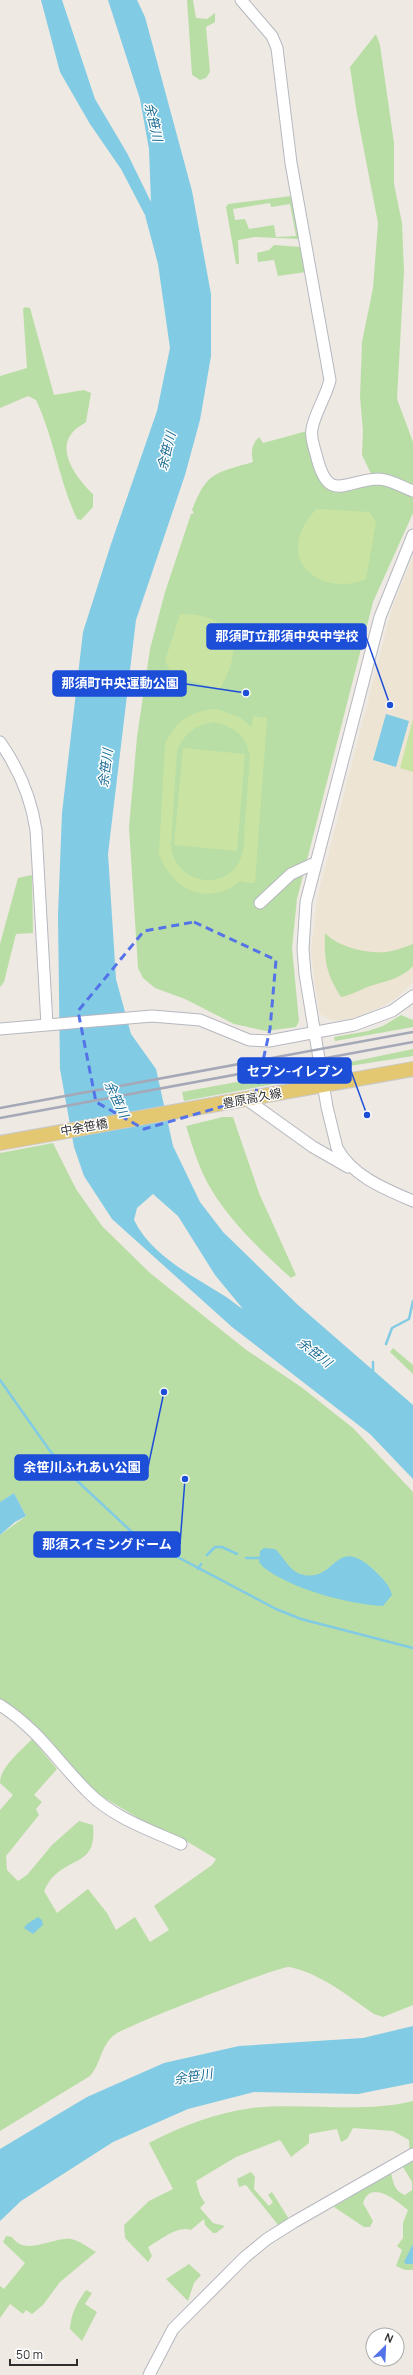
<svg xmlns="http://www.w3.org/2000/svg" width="413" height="2375" viewBox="0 0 413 2375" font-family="Manrope,'Noto Sans JP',sans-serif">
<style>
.education{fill:#ede4d4}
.green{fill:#b9dea5;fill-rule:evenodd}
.pitch{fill:#c9e4a2;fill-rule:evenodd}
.water{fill:#81cbe4;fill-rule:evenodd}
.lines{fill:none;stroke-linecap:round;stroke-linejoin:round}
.stream{stroke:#81cbe4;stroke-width:2.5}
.minor-casing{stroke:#b6b8c0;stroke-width:13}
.major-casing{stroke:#c9c9c9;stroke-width:16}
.minor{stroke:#fff;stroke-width:11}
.major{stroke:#e4c771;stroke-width:14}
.rail{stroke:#a5a8b6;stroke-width:2.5}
.marked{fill:none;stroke:#5473e8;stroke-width:3;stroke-dasharray:8 5;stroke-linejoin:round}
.labels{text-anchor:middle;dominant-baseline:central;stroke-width:3;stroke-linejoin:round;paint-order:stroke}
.street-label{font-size:12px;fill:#2e2e2e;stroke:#fff}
.water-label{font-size:13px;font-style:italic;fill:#1c6d94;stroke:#fff}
.leader{fill:none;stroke:#1d4ed8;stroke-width:1.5}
.callout-dot{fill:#1d4ed8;stroke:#fff;stroke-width:1.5}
.callout{fill:#1d4ed8;stroke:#1d4ed8;stroke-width:1.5}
.callout-label{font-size:13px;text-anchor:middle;font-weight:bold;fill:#fff}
</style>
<rect width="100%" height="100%" fill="#eee9e2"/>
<!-- education -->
<path class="education" d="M413,557V982L395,999L377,1009L353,1018L334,1021L320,1014L315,985L311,951L317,899L392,608Z"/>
<!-- green -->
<path class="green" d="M187,0H193L196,18L207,19L215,13V22L206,27L210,72L206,78L200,80L192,75Z
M376,34L380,45L394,143V184L402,223L404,271L397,399L413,442V513L373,602L297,899L292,948L299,1021L296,1027L266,1031L234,1024L185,999L155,988L143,978L138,968L129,827L137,737L150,649L165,592L191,514L194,513L192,510C207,471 216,473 253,462C251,452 251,445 259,437L263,443L307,431L322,480L375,482L362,455L363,431L360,397L362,342L373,288L378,223L357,114L350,67Z
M291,196L300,239L255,237L238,240L239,264H236L226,207L228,204ZM270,203L271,207L290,204L296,236L276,237L274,225L249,229L245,219L235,220L233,209Z
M274,245L300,247L306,272L278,276L274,260L258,262L257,253L269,250Z
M25,307L30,308L54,395L84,390L91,393L86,422C82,425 76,428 73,432C55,451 79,481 93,494V507L81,520L77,519C59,481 54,438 36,400L28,396L0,408V376L27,368L23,309Z
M32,875L33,933L16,934L4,982L0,987V944L18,878Z
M325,933C338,947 367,954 386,952C395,951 405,947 413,944V966C399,981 382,981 365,988C356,992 351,995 341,997C326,974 324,960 325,933Z
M401,1015L413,1020V1027L335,1041L334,1037L368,1031L383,1026Z
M413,1049V1056L343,1067L341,1064Z
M303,1070L301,1079L184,1101L182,1092Z
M223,1117H233L259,1193L296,1275L291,1278C263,1253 230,1221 211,1189C199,1169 193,1148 186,1126Z
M53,1143L76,1189L102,1226L150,1273L245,1349L301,1387L353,1428L413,1492V2005L383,2017L374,2014C348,1996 320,1973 289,1967C279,1966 126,2026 114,2035C100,2047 101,2064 90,2076L0,2131V1810L13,1795L0,1783C0,1767 22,1750 32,1739L57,1769L34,1795L42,1802L36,1809L39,1815L6,1856L7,1870L18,1881L27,1875L52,1845L79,1821L93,1825C97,1865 72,1856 52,1878C49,1881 46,1887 44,1891L57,1913L88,1889L107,1913L116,1930L135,1917L150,1942L169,1930L154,1906L212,1865L216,1859L183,1839L152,1826L101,1796L88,1785L38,1728L17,1710L0,1699V1535L26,1516L14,1493L0,1502V1153Z
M393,1348L413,1365V1374L390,1352Z
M413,2101V2244L406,2264H413V2270H405L396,2266L402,2250L397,2246L403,2238V2223L408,2210C396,2200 371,2179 363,2203L373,2221L370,2227H364L334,2207L391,2172C393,2182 394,2191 405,2195L412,2190V2182L403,2167L410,2161L409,2140L393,2131L353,2128L347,2139L341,2142L337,2129L309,2134V2143L291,2157L280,2140L236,2157L196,2181L200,2195L205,2203L200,2208L213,2223L225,2226L216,2233H213L205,2225L204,2219L191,2230C178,2225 159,2241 148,2247L152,2256L148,2262L125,2238L124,2225L149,2201L173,2189L149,2143C182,2126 215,2113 252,2108C305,2102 361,2114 413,2101Z
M251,2172L255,2177L254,2189L269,2206L273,2202L268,2195L272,2192L289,2219L279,2226L246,2185L239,2187L237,2179Z
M6,2236L12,2237C25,2257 53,2237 71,2239C79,2240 89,2248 96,2252L60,2282L43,2305L32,2314L26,2310L23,2314L10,2304L0,2318V2286L4,2289L25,2263L3,2242Z
M189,2264L201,2275L194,2283L188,2301L166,2279Z
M86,2290L92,2293L85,2304L97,2312L82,2341L70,2329C71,2313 77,2303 86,2290Z"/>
<!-- pitch -->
<path class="pitch" d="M316,509L369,512L376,522L366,579C334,594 288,575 300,535C303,525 310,517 316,509Z
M180,614C237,615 245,644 220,689L173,676L165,661Z
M217,709L241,718L252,728L253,716L267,718L255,883L241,882V880C209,908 171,890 159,853L165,744C175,721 192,710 217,709ZM214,722C234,726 247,736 250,757C248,779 247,801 245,824C244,833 245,845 242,854C232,893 174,887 171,845L177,752C183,734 195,725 214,722Z
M413,719V772L400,768Z
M183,748L245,754L237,851L174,845Z"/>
<!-- water -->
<path class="water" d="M41,0H62L95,99L127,153L151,202L149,149L140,99L108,0H137L145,17L192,191L211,294V356L200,420L185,475L136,620L108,854L116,979L131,1034L156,1069L173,1146L200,1202L223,1232L298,1305L413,1405V1479L370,1434L232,1327L112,1219L84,1176L74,1147L60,1069L58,915L62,813L83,632L111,544L157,411L170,348L158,264L145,215L121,169L90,124L60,72ZM153,1194L178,1216L215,1275L243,1309C236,1305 230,1299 223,1295C191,1275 151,1255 134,1220L137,1208Z
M386,714L409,721L396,767L373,760Z
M14,1493L26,1516L15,1522L0,1535V1502Z
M264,1548L275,1549C285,1558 289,1572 304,1575C337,1581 335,1534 374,1570C381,1577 390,1585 392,1595L383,1606C347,1604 291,1589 263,1567L259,1562L260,1551Z
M38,1917L42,1920L43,1925L33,1934L24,1928L27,1924Z
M413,2026V2083L358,2094L254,2092L188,2109L113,2142L21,2201L0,2221V2149L87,2097L164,2063L239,2046L363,2038Z
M413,2244V2264H406L404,2262Z"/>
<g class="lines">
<!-- stream -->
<path class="stream" d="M386,1344L392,1328L409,1319L413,1301
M373,1362V1372
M0,1380L50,1451L73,1477L134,1534L276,1609L301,1619L413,1648
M207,1555L215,1547H222L237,1554
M246,1558H259
M198,1569L201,1564"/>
<!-- minor casing -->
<g class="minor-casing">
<path id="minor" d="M241,0L272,36L277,48L291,163L330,380C326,397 315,412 312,429C310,438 315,449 317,458C329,504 345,480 378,479C390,479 402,487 413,491
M413,535L380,617L306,902L303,949L305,974L327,1107L337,1148C352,1176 385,1189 413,1201
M0,742C19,769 31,797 36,830L47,1025
M260,903L291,874L315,863
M0,1029L152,1016L200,1020L249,1040L269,1041L354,1025L392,1011L413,996
M246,1099L313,1147L348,1167
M0,1705C40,1731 56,1760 88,1792C112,1817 150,1830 181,1844
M149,2375L173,2329L245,2257L267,2239L294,2222L413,2154"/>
</g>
<!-- major casing -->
<g class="major-casing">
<path id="major" d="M0,1143L413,1069"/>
</g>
<!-- minor -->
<use href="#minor" class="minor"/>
<!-- major -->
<use href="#major" class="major"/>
<!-- rail -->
<path class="rail" d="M0,1108L413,1032
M0,1118L413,1042"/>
</g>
<!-- marked area -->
<path class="marked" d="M194,922L276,960L270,1029L255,1097L144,1129L96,1102L78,1011L144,931Z"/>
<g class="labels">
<!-- street labels -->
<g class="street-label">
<text transform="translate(252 1098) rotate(-11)">豊原高久線</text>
<text transform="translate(84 1127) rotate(-10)">中余笹橋</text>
</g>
<!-- water labels -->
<g class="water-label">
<text transform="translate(154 122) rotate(77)">余笹川</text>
<text transform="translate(166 451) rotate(-76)">余笹川</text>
<text transform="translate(105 768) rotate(-83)">余笹川</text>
<text transform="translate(117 1099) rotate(65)">余笹川</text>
<text transform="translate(315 1352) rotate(38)">余笹川</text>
<text transform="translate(193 2076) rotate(-9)">余笹川</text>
</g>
</g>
<!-- callouts -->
<path class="leader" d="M390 705L366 637M246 693L186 684M367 1115L351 1071M164 1392L148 1467M185 1479L180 1544"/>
<g class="callout-dot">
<circle cx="390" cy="705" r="4"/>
<circle cx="246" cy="693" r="4"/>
<circle cx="367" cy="1115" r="4"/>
<circle cx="164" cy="1392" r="4"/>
<circle cx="185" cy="1479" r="4"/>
</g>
<g class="callout">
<rect x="207" y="624" width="159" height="25" rx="4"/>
<rect x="53" y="671" width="133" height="25" rx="4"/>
<rect x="238" y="1058" width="113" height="25" rx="4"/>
<rect x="15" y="1455" width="133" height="25" rx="4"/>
<rect x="34" y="1532" width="146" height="25" rx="4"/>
</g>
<g class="callout-label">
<text x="287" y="641">那須町立那須中央中学校</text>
<text x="120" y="688">那須町中央運動公園</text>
<text x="295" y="1076">セブン-イレブン</text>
<text x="82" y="1472">余笹川ふれあい公園</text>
<text x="107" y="1549">那須スイミングドーム</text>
</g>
<!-- north arrow -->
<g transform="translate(385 2347) rotate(24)"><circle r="19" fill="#ffffff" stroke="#ababab"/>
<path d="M0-3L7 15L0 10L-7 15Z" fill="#5473e8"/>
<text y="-6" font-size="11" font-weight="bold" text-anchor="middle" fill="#2e2e2e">N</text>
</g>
<!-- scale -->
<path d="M10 2359v6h67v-6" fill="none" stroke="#2e2e2e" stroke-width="2"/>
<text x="16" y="2359" font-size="12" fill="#2e2e2e" stroke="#ffffff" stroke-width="3" paint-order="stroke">50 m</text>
</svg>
